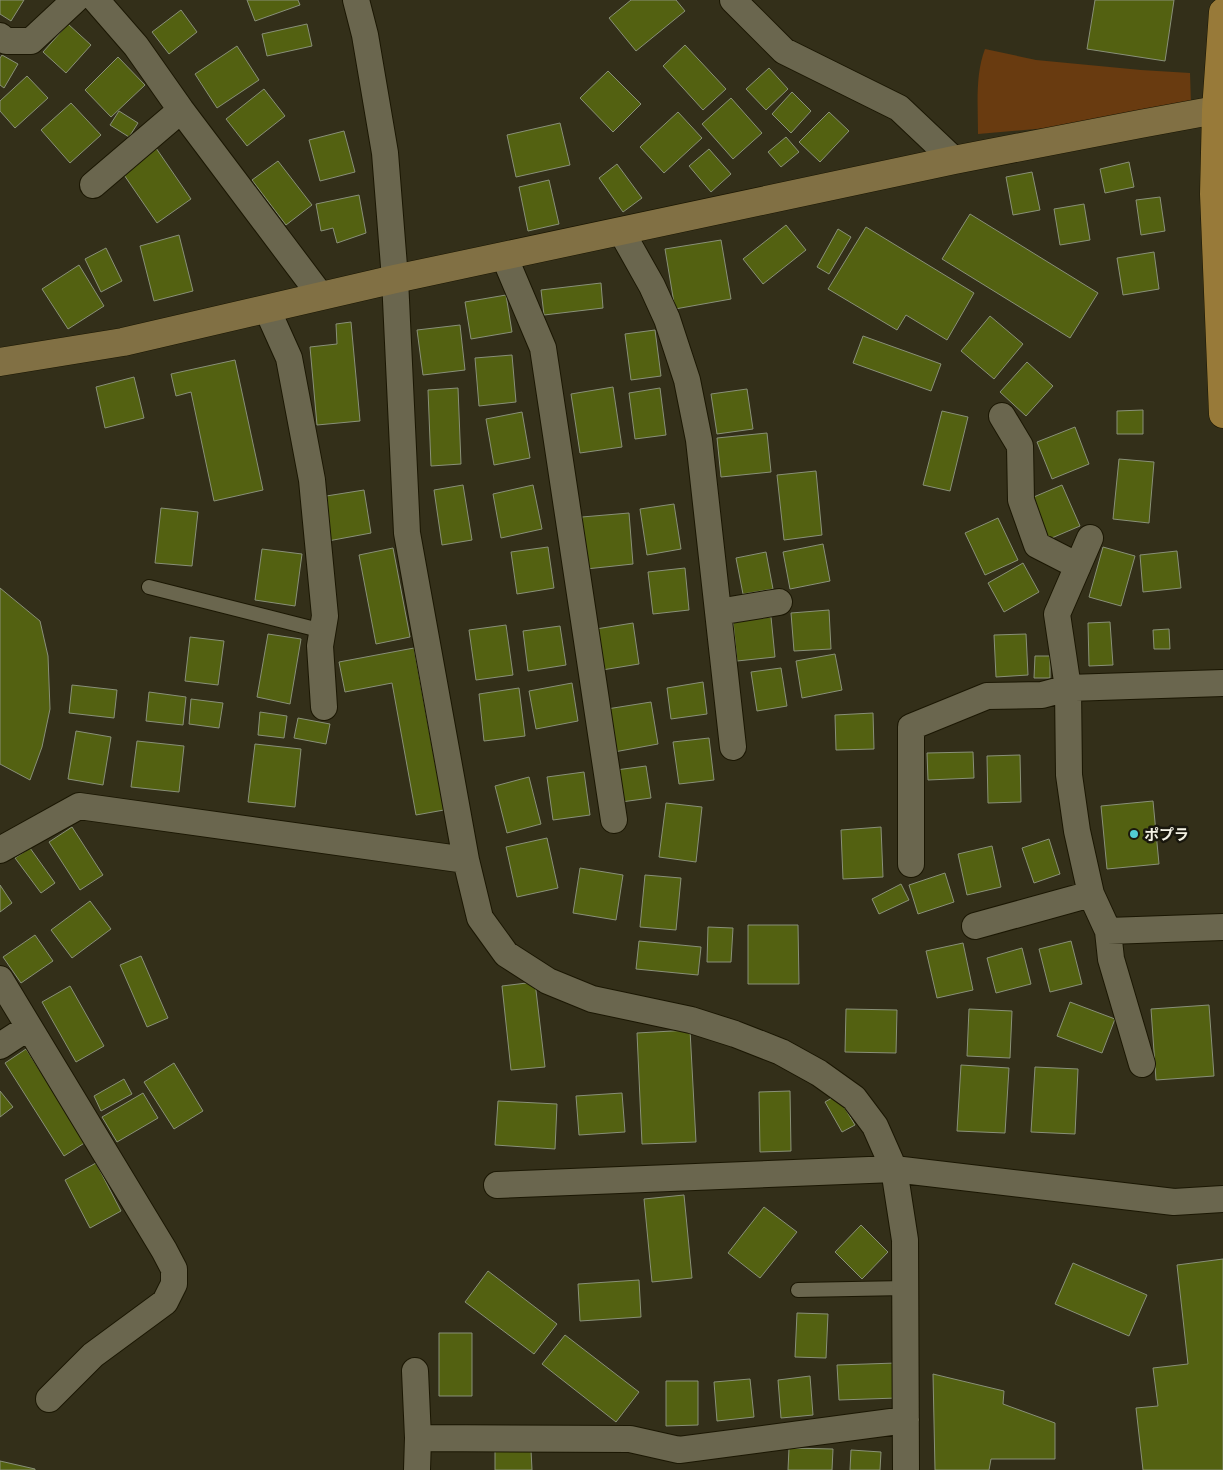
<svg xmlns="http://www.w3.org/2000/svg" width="1223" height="1470" viewBox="0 0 1223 1470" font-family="'PT Sans Narrow','Noto Sans JP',sans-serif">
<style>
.green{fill:#693b10}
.building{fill:#536111;stroke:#899078}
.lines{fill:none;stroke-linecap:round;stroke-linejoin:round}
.lane-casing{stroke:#1b1703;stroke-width:16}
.street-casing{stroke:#1b1703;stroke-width:28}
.secondary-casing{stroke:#1b1703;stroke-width:29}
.primary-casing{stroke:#1b1703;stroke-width:29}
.lane{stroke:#6a664e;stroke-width:14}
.street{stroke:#6a664e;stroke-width:26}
.secondary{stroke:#817044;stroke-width:28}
.primary{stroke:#987a39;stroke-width:28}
.poi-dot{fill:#51ccd3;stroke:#19170d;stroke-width:2}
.labels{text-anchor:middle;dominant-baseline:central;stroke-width:5;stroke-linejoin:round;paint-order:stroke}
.poi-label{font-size:15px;font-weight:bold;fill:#f3f1e4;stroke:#19170d;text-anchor:start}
</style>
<rect width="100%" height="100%" fill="#332f19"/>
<!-- green -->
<path class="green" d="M985,49L1036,60L1141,70L1190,73L1191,105L1058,127L978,134C978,106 975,75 985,49Z"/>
<!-- building -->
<path class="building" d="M0,0H24L11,21L0,14Z
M247,0H298L300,5L255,21Z
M631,0H676L685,11L636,51L609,18Z
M1095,0H1174L1165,61L1087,49Z
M181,10L197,32L169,54L152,32Z
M68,24L91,45L66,73L43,52Z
M307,24L312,46L267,56L262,34Z
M685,45L726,89L703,110L663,66Z
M237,46L259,80L217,108L195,74Z
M2,55L18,64L4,88L0,85V58Z
M118,57L145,85L111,117L85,90Z
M769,68L788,89L766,110L746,89Z
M608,71L641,104L613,132L580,98Z
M27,76L48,98L15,128L0,111V101Z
M264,89L285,116L247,146L226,119Z
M792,92L811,111L791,133L772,114Z
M731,98L762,133L733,159L702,124Z
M71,103L101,135L70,163L41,130Z
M119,111L138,123L129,137L110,125Z
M678,112L702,138L664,173L640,147Z
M829,112L849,131L820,162L799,142Z
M560,123L570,165L516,177L507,135Z
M344,131L355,172L320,181L309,140Z
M786,137L799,152L781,167L768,152Z
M156,148L191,199L157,223L122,172Z
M709,149L731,174L711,192L689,166Z
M278,161L312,205L286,225L252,180Z
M1129,162L1134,187L1105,193L1100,169Z
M617,164L642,198L623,212L599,178Z
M1032,172L1040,210L1013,215L1006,177Z
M549,180L559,224L528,231L519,187Z
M359,195L366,233L337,243L333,228L321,231L316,204Z
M1160,197L1165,231L1141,235L1136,200Z
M1084,204L1090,240L1060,245L1054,209Z
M970,214L1098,293L1070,338L942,259Z
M786,225L806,250L763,284L743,259Z
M866,227L974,293L947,340L906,315L897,330L828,289Z
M838,229L851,237L829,274L817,267Z
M179,235L193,291L154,301L140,246Z
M721,240L731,299L675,309L665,249Z
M106,248L122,281L101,292L85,259Z
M1154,252L1159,289L1123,295L1117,258Z
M79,265L104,306L68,329L42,289Z
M601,283L603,308L544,315L541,290Z
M506,295L512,332L471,339L465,302Z
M990,316L1023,344L994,379L961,351Z
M351,322L360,421L317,425L310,347L337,344L336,324Z
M460,325L465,370L423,375L417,330Z
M655,330L661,376L631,380L625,334Z
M863,336L941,364L931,391L853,363Z
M512,355L516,402L479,406L475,358Z
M235,360L263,490L214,501L191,392L176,396L171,374Z
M1027,362L1053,386L1026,416L1000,392Z
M134,377L144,418L105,428L96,387Z
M613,387L622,447L580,453L571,394Z
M458,388L461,464L431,466L428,390Z
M660,388L666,435L635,439L629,393Z
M747,389L753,429L717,434L711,394Z
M1143,410V434H1117V411Z
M942,411L968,417L950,491L923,485Z
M522,412L530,458L494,465L486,419Z
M1075,427L1089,464L1052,479L1037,442Z
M767,433L771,472L721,477L717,438Z
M1119,459L1154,462L1149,523L1113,519Z
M816,471L822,535L784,540L777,475Z
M463,485L472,540L442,545L434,490Z
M533,485L542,529L501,538L493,494Z
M1062,485L1080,526L1047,540L1029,499Z
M364,490L371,533L328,541L320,497Z
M674,504L681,549L647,555L640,509Z
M161,508L198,512L192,566L155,563Z
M629,513L633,564L586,569L582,517Z
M998,518L1018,560L985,575L965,533Z
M823,544L830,581L790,589L783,552Z
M548,547L554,588L517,594L511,552Z
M1103,547L1135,556L1121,606L1089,597Z
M393,548L410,637L376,644L359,555Z
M262,549L302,554L295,606L255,600Z
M1177,551L1181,588L1143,592L1140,555Z
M766,552L773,589L743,594L736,558Z
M1023,563L1039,592L1004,612L988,583Z
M685,568L689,610L653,614L648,572Z
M0,588L40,621L48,656L50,709L42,747L30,780L0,764Z
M829,610L831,649L794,651L791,613Z
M771,617L775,657L737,661L733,621Z
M1110,622L1113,665L1089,666L1088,623Z
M633,623L639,664L602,670L596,629Z
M506,625L513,675L476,680L469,630Z
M560,626L566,665L528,671L523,631Z
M1169,629L1170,649H1154L1153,630Z
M268,634L301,639L290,704L257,697Z
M1026,634L1028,675L996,677L994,635Z
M190,637L224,641L218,685L185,681Z
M414,648L444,810L416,815L392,683L345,692L339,662Z
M835,654L842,690L802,698L796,661Z
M1035,656H1050V678H1034Z
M781,668L787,706L757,711L751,672Z
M703,682L707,714L671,719L667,688Z
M572,683L578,721L536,729L529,691Z
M72,685L117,690L114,718L69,713Z
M519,688L525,736L484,741L479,694Z
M149,692L186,697L183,725L146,721Z
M191,699L223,703L219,728L189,724Z
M651,702L658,744L614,752L607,709Z
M260,712L287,716L284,738L258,735Z
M873,713L874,749L836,750L835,715Z
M298,718L330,724L326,744L294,738Z
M76,731L111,737L103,785L68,779Z
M709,738L714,780L679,784L673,742Z
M137,741L184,746L179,792L131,787Z
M255,744L301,749L295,807L248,802Z
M973,752L974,778L928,780L927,753Z
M1020,755L1021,802L988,803L987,756Z
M646,766L651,798L621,802L616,770Z
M584,772L590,815L553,820L547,777Z
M529,777L541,824L507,833L495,786Z
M1153,801L1159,864L1107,869L1101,806Z
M666,803L702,807L696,862L659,857Z
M72,827L103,875L80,890L49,842Z
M881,827L883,877L843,879L841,830Z
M547,838L558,888L517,897L506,847Z
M1049,839L1060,874L1034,883L1022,848Z
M992,846L1001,887L967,895L958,854Z
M30,848L55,883L41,893L15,858Z
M580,868L623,875L616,920L573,913Z
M945,873L954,902L918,914L909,885Z
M645,875L681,878L676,930L640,927Z
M901,884L909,900L879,914L872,899Z
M0,885L12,903L0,912Z
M90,901L111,929L72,958L51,930Z
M748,925H798L799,984H748Z
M708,927L733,928L731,962H707Z
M35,935L53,961L21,983L3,957Z
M639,941L701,947L698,975L636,969Z
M1071,941L1082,984L1050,992L1039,949Z
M963,943L973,990L937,998L926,951Z
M1022,948L1031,984L996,993L987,958Z
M141,956L168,1018L147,1027L120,965Z
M535,982L545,1067L511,1070L502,986Z
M70,986L104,1046L76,1062L42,1002Z
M1070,1002L1115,1019L1102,1053L1057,1036Z
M1209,1005L1214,1076L1156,1080L1151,1009Z
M846,1009L897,1010L896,1053L845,1052Z
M969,1009L1012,1011L1010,1058L967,1056Z
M690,1030L696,1142L642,1144L637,1033Z
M26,1049L86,1142L64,1156L5,1063Z
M174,1063L203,1111L174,1129L144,1082Z
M961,1065L1009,1068L1005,1133L957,1131Z
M1035,1067L1078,1069L1075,1134L1031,1132Z
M124,1079L132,1094L101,1111L94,1096Z
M0,1091L13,1107L0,1117Z
M790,1091L791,1151L760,1152L759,1092Z
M143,1093L158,1118L117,1142L102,1117Z
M622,1093L625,1132L579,1135L576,1096Z
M837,1095L855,1125L842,1132L825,1102Z
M498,1101L557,1104L555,1149L495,1145Z
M96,1163L121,1211L90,1228L65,1180Z
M684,1195L692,1278L652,1282L644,1199Z
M764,1207L797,1232L760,1278L728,1253Z
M861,1225L888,1252L862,1279L835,1252Z
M1223,1259V1470H1143L1136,1408L1158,1406L1153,1368L1188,1364L1177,1265Z
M1073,1263L1147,1295L1129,1336L1055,1304Z
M488,1271L557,1324L534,1354L465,1302Z
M639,1280L641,1317L580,1321L578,1284Z
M797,1313L828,1314L826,1358L795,1357Z
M439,1333H472V1396H439Z
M565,1335L639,1392L616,1422L542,1364Z
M896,1363L897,1398L839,1400L837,1365Z
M933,1374L1004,1391L1003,1404L1055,1423V1459H991L989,1470H935Z
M810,1376L813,1415L781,1418L778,1380Z
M750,1379L754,1417L717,1421L714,1382Z
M666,1381H698V1425L666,1426Z
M789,1448L833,1449L832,1470H788Z
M531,1450L532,1470H495V1451Z
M851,1450L881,1452L880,1470H850Z
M0,1461L35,1469V1470H0Z"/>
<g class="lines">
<!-- lane casing -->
<g class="lane-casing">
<path id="lane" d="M149,587L323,631
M798,1290L906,1288"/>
</g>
<!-- street casing -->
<g class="street-casing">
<path id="street" d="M96,0L136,46L181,110L321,296
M356,0L365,35L385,153L395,279L407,533L466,860L480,918L506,954L548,981L592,999L691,1020L735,1034L781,1052L819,1073L854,1098L875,1126L894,1169L905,1240L906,1470
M733,0L784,51L899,108L954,160
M0,36L6,41H31L75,0
M93,185L181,110
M621,231L652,286L667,319L687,380L699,440L733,747
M504,256L543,348L614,820
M267,309L289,358L312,480L325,616L320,646L324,707
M1002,416L1020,446L1021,500L1037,545L1078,566
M1090,538L1057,614L1068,688L1069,775L1077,831L1091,894L1108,931L1223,927
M718,612L779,602
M0,850L79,806L466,860
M911,864V727L987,696L1042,695L1068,688L1223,683
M975,926L1091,894
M1108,931L1111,959L1142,1064
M0,979L29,1027L0,1046
M29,1027L164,1250L174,1269V1284L165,1302L93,1355L49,1399
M497,1185L894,1169L1174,1202L1223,1199
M415,1371L418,1438L417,1470
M418,1438L630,1439L679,1450L906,1420"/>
</g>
<!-- secondary casing -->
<g class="secondary-casing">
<path id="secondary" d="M0,362L123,342L395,279L954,160L1140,124L1216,110"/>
</g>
<!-- primary casing -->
<g class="primary-casing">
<path id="primary" d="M1223,12L1216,110L1214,194L1223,414"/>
</g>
<!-- lane -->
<use href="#lane" class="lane"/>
<!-- street -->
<use href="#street" class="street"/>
<!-- secondary -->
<use href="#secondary" class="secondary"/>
<!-- primary -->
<use href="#primary" class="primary"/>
</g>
<!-- markers -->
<circle class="poi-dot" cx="1134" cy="834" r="5"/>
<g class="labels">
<!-- poi labels -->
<g class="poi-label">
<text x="1144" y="834">ポプラ</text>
</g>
</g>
</svg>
